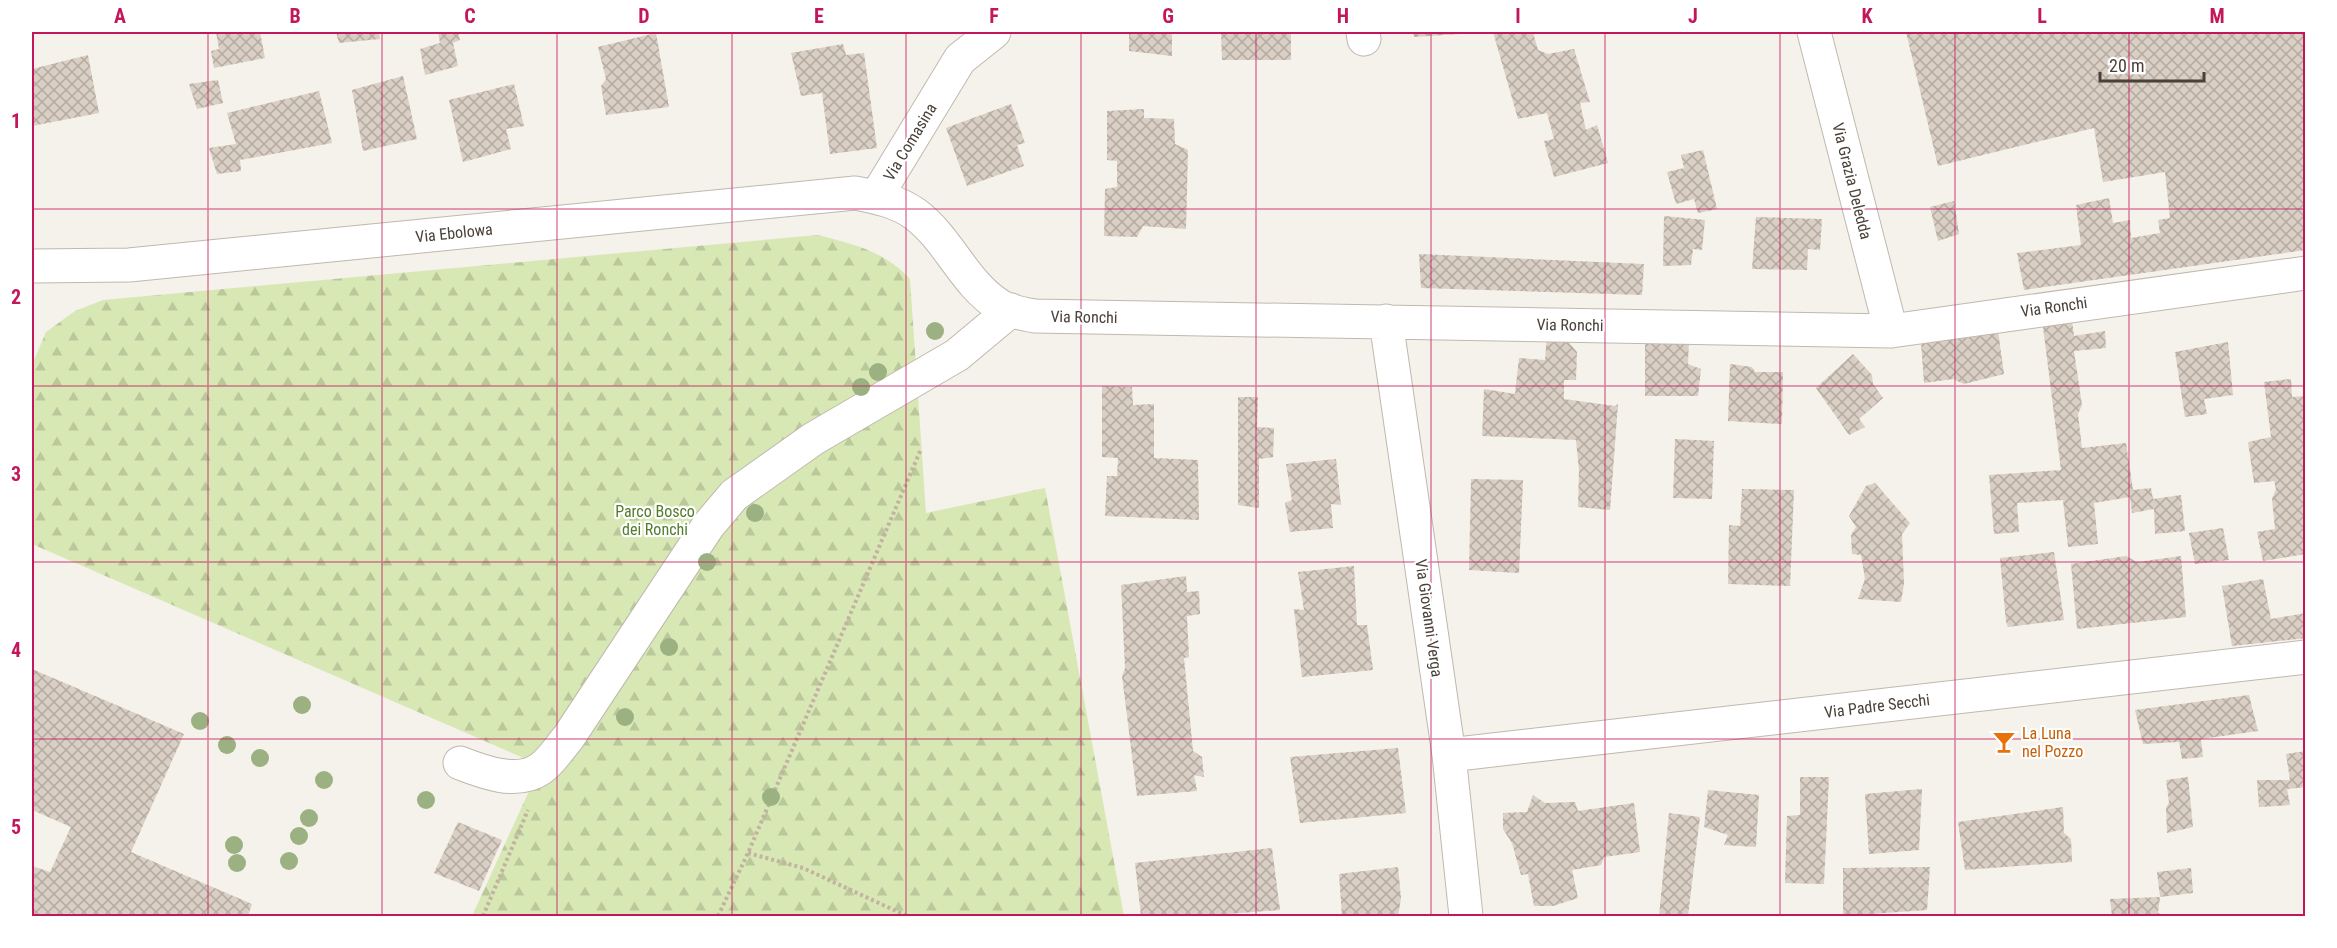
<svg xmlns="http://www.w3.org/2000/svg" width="2337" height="948" viewBox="0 0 2337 948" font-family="'Roboto Condensed',sans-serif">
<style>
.forest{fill:url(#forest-firs)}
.building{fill:url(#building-cross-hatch)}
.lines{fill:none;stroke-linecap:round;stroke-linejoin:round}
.minor-casing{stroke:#c1b8ae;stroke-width:35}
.path{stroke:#c3b29f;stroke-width:4;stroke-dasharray:3 3;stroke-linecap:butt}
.minor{stroke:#fff;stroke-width:33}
.tree{fill:#9cb182}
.grid{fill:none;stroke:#c2185b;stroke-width:1.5;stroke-opacity:0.55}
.labels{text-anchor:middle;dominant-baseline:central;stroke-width:4.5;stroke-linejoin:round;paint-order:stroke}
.street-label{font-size:16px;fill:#4a4139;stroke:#fff}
.park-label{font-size:16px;fill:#537c2c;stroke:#fff}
.food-label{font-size:16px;fill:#c56008;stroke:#fff;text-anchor:start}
.neatline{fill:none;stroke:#c2185b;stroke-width:2}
.grid-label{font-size:20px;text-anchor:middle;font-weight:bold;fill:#c2185b}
</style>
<defs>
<pattern id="forest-firs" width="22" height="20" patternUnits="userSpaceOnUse" patternTransform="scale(1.5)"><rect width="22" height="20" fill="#d7e8b5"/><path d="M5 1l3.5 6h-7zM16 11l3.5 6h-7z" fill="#bac89c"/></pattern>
<pattern id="building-cross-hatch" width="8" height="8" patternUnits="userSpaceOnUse" patternTransform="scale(1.5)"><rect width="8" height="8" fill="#dacfc4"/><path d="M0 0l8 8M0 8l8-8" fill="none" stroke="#b3aaa0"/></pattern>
</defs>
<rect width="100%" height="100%" fill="#f5f1eb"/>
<!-- forest -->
<path class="forest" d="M818,235C854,245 883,250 910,279L926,513L1045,488L1124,916H472L534,780L535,763L32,544V365L46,332L75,311L103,300Z"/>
<!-- building -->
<path class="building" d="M216,32H260L265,58L214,68L211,51L219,49Z
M336,32H379L380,39L339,43Z
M438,32H458L460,40L453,43L458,66L425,75L420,49L440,43Z
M1129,32H1172V56L1129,51Z
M1221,32H1291V60H1222Z
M1413,32H1459L1460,34L1414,37Z
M1493,32H1533L1538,50L1548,54L1574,49L1590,102L1580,103L1586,130L1597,125L1608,163L1554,177L1544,141L1554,139L1547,113L1518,119Z
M1906,32H2306V250L2024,290L2017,253L2081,245L2076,205L2109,198L2113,223L2130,220L2131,238L2160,233L2158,220L2170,218L2165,172L2103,182L2094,128L1938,166Z
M656,33L669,107L606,115L601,86L606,79L598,47Z
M843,44L846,55L864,53L877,148L830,154L822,93L801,96L791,53Z
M88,55L99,113L32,126V69Z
M403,76L417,139L363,151L352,90Z
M218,80L223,103L197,109L189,84Z
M514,84L524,126L506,129L511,149L463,162L449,100Z
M319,91L332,143L240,160L241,171L217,174L209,148L236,144L227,113Z
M1011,104L1025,143L1017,145L1024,166L967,186L946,128Z
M1144,109V118L1174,119L1175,144L1188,150L1186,229L1143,226L1137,237L1104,236L1105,189L1117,187V161L1107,160V111Z
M1703,150L1717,209L1698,213L1694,199L1676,204L1667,172L1684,168L1681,155Z
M1954,201L1959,234L1938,241L1930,207Z
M1664,216L1705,220L1702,250L1693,249L1691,265L1663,266Z
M1756,217L1822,219L1820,250L1808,249L1807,270L1752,269Z
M1419,254L1644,264L1642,295L1421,288Z
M2072,321L2074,336L2105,331L2106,348L2074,351L2082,405L2078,414L2082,448L2126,443L2133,490L2151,488L2153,499L2181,495L2185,531L2155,534L2154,509L2132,513L2130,497L2094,503L2098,544L2068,547L2063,500L2017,503L2019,532L1994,534L1989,475L2061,470L2043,327Z
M1998,331L2004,374L1964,384L1953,379L1924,383L1921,343Z
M1547,336L1565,338L1577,352L1576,380H1564V399L1615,406L1618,404L1610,510L1578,507L1579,470L1576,440L1482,436L1484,389L1515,394L1519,358L1545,360Z
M1689,339L1688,364L1701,369L1698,396H1645V341Z
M2228,342L2233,395L2204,399L2207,414L2185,417L2175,352Z
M1853,354L1872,375L1873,384L1883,398L1859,419L1865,427L1849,435L1816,388Z
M1730,364L1752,367L1755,372H1783L1782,424L1728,421Z
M2291,379L2292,397L2306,396V554L2263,561L2257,532L2275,529L2272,499L2276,489L2274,481L2254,483L2248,442L2271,437L2264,382Z
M1102,386L1132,387L1133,405L1154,404V458L1198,460L1199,520L1105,516L1107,476H1117L1118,458L1102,457Z
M1238,397H1258L1257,427L1274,428L1273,457L1259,459V508L1238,505Z
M1675,439L1714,441L1712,499L1673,498Z
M1336,459L1341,505L1331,504L1333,528L1290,532L1285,503L1292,500L1286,464Z
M1471,479L1523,480L1519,573L1469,570Z
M1875,483L1910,523L1902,534L1904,584L1901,602L1858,599L1865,579L1861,555L1852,554L1851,535L1856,527L1849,516L1866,486Z
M1742,489L1794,490L1790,586L1728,584L1729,525L1740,526Z
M2223,528L2229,560L2195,564L2189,533Z
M2054,552L2064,620L2008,627L2006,622L2000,558Z
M2126,556L2137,562L2181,556L2186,617L2077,629L2071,564Z
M1354,566L1357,625H1367L1373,670L1302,677L1294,609L1304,610L1298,572Z
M1186,576L1187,592L1199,591L1200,614L1187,616L1189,657L1184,658L1193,751L1202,757L1204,777L1194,775L1197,791L1137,796L1122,676L1125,668L1121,585Z
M2263,579L2271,619L2306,613V638L2232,646L2222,586Z
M32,669L184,734L131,852L252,904L248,916H79L71,913L69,916H39L32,913V866L50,872L71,827L32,810Z
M2249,695L2258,731L2201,739L2203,757L2182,759L2179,742L2143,744L2135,710Z
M1398,748L1406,813L1300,823L1290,757Z
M2306,751V787L2287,789L2290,805L2259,807L2257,780H2290L2286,754Z
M1800,777H1829L1824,884L1785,883L1787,816L1800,815Z
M2188,777L2193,827L2167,833L2166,808L2169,802L2166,780Z
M1922,789L1919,850L1869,854L1865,794Z
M1708,790L1759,795L1756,847L1724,845L1728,835L1704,827Z
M1533,795L1545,803L1575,802L1578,811L1634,803L1640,852L1604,857L1601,865L1572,870L1578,898L1553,906H1534L1528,874L1521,875L1512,843L1503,829V813L1527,812Z
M2063,807L2064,833L2071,839L2072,862L1965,870L1958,822Z
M1669,813L1700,817L1688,916H1659Z
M458,822L502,840L479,891L434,873Z
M1272,848L1280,910L1203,916H1141L1135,863Z
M1398,867L1401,898L1398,916H1342L1339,874Z
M1930,867L1927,910L1843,916V868Z
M2191,868L2193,893L2160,897L2158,913L2167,916H2112L2110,899L2160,897L2157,872Z"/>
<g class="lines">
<!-- minor casing -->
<g class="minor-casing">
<path id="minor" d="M1363,32L1364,39
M1814,32L1891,331
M876,197L960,59L994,32
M32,266L129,265L855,193C876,197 897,201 915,214C949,239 964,284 1000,306C1010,312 1024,314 1035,316L1891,331L2306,273
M1386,321L1449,755L1466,916
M1449,755L2306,657
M460,763C483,772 517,785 540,769C551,762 560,747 568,738L708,526L734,495L813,439L957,355L1011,310"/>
</g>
<!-- path -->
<path class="path" d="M748,853L803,868L907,916
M483,916L528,810
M718,916L748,853L921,449"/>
<!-- minor -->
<use href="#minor" class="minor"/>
</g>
<!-- trees -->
<g class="tree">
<circle cx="935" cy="331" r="9"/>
<circle cx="878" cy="372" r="9"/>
<circle cx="861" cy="387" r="9"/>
<circle cx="755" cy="513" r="9"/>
<circle cx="707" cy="562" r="9"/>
<circle cx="669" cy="647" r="9"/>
<circle cx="302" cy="705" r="9"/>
<circle cx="625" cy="717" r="9"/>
<circle cx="200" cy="721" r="9"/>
<circle cx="227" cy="745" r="9"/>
<circle cx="260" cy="758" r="9"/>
<circle cx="324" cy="780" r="9"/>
<circle cx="771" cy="797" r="9"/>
<circle cx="426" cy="800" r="9"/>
<circle cx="309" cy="818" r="9"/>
<circle cx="299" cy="836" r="9"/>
<circle cx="234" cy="845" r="9"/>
<circle cx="289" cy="861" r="9"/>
<circle cx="237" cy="863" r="9"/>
</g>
<!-- grid -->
<path class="grid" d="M208,32V916M382,32V916M557,32V916M732,32V916M906,32V916M1081,32V916M1256,32V916M1431,32V916M1605,32V916M1780,32V916M1955,32V916M2129,32V916M32,209H2306M32,386H2306M32,562H2306M32,739H2306"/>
<!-- icons -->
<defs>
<g id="bar-bare" transform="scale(1.8)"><path d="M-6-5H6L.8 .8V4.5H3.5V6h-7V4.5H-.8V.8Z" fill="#e8710a" stroke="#fff" stroke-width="2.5" paint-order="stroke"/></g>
</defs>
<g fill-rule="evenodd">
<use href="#bar-bare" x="2004" y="742"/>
</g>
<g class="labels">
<!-- street labels -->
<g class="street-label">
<text transform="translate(910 142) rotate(-59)">Via Comasina</text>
<text transform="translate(1852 181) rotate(76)">Via Grazia Deledda</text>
<text transform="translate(454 233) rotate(-6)">Via Ebolowa</text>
<text transform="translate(2054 307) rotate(-8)">Via Ronchi</text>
<text transform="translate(1084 317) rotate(1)">Via Ronchi</text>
<text transform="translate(1570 325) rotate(1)">Via Ronchi</text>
<text transform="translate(1429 618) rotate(82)">Via Giovanni Verga</text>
<text transform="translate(1877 706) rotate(-7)">Via Padre Secchi</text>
</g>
<!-- park labels -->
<g class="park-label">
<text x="655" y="511">Parco Bosco<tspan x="655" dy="18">dei Ronchi</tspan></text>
</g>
<!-- food labels -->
<g class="food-label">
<text x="2022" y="733">La Luna<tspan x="2022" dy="18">nel Pozzo</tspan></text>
</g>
</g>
<!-- border -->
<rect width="2337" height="948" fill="none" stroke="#ffffff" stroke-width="66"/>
<!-- scale -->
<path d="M2100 72v9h104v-9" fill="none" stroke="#4a4139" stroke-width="3"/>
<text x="2109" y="72" font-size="18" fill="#4a4139" stroke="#ffffff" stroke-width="4.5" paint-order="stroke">20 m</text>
<rect x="33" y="33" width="2271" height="882" class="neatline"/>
<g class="grid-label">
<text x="120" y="23">A</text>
<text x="295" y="23">B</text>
<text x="470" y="23">C</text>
<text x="644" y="23">D</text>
<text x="819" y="23">E</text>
<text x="994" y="23">F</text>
<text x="1168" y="23">G</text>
<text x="1343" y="23">H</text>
<text x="1518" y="23">I</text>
<text x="1693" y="23">J</text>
<text x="1867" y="23">K</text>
<text x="2042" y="23">L</text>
<text x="2217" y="23">M</text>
<text x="16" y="128">1</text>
<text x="16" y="304">2</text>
<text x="16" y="481">3</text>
<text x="16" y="657">4</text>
<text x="16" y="834">5</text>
</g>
</svg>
